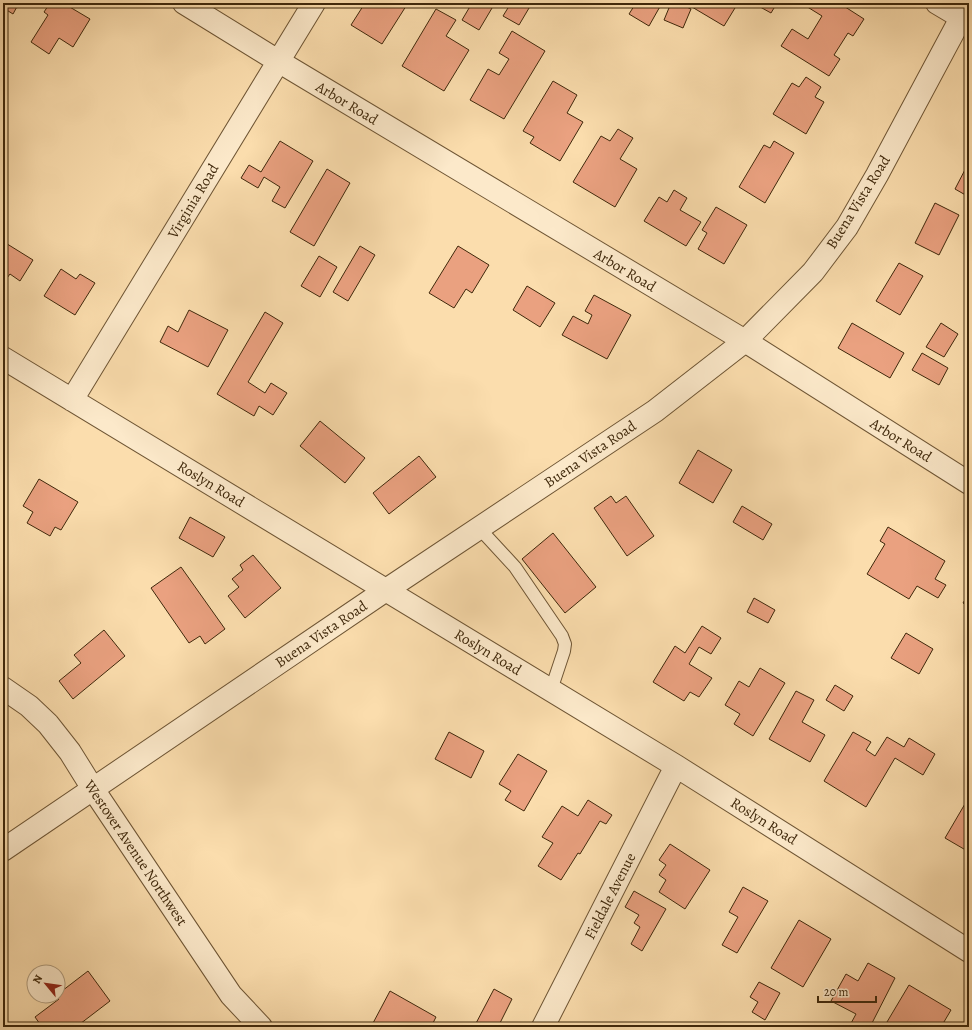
<svg xmlns="http://www.w3.org/2000/svg" width="972" height="1030" viewBox="0 0 972 1030" font-family="Alegreya,serif">
<style>
.building{fill:#eaa180;stroke:#3f280b}
.lines{fill:none;stroke-linecap:round;stroke-linejoin:round}
.service-casing{stroke:#6e5534;stroke-width:14}
.minor-casing{stroke:#6e5534;stroke-width:24}
.tertiary-casing{stroke:#6e5534;stroke-width:24}
.service{stroke:#fce9ca;stroke-width:12}
.minor{stroke:#fce9ca;stroke-width:22}
.tertiary{stroke:#fce9ca;stroke-width:22}
.labels{text-anchor:middle;dominant-baseline:central;stroke-width:3;stroke-linejoin:round;paint-order:stroke}
.street-label{font-size:15px;fill:#3f280b;stroke:#fce9ca}
</style>
<rect width="100%" height="100%" fill="#fbddad"/>
<filter id="stains"><feTurbulence type="fractalNoise" baseFrequency=".005" numOctaves="4"/><feColorMatrix values="0 0 0 0 .2 0 0 0 0 .09 0 0 0 0 .02 0 0 0 .5 -.17"/></filter>
<radialGradient id="worn" r=".72"><stop offset=".6" stop-color="#630" stop-opacity="0"/><stop offset="1" stop-color="#630" stop-opacity=".3"/></radialGradient>
<!-- building -->
<path class="building" d="M3,3H29L27,7L19,3L13,14L5,9L3,12Z
M50,3H63L90,19L73,47L59,38L49,54L31,42L48,15L44,12Z
M365,3H408L382,44L351,25Z
M472,3H495L479,30L462,20Z
M511,3H532L519,25L503,16Z
M636,3H662L649,26L629,14Z
M671,3H678L691,9L683,28L664,20Z
M694,3H738L724,26L692,7Z
M753,3H777L771,13Z
M801,3H839L864,19L853,36L848,33L834,55L840,59L829,76L781,46L792,29L808,39L822,16Z
M436,9L456,20L446,36L469,50L444,91L402,66Z
M512,31L545,51L504,119L470,100L488,69L499,75L509,59L499,53Z
M806,77L821,87L815,97L824,102L806,134L773,114L792,83L799,87Z
M553,81L577,95L567,113L583,122L560,161L530,143L534,137L523,131Z
M618,129L633,138L620,159L637,169L615,207L573,182L601,136L610,141Z
M280,141L313,161L285,208L272,201L280,187L264,177L258,188L241,178L249,165L261,172Z
M774,141L794,153L765,203L739,187L764,145L770,148Z
M969,162V197L955,189Z
M327,169L350,183L314,246L290,232Z
M674,190L687,198L680,210L701,222L686,246L644,221L659,197L667,202Z
M935,203L959,215L939,255L915,243Z
M716,207L747,225L724,264L698,249L707,233L702,230Z
M4,242L33,260L20,281L10,274L7,278L3,276V244Z
M360,246L375,255L348,301L333,292Z
M458,246L489,265L472,293L466,289L454,308L429,293Z
M319,256L337,267L320,297L301,286Z
M899,263L923,276L900,315L876,301Z
M61,269L76,279L80,274L95,283L75,315L44,296Z
M527,286L555,303L540,327L513,310Z
M594,295L631,315L607,359L562,335L573,316L588,324L592,315L585,311Z
M189,310L228,330L208,367L160,342L168,326L178,332Z
M265,312L283,323L248,382L265,393L271,383L287,393L273,415L259,406L254,416L217,394Z
M852,323L904,353L890,378L838,348Z
M941,323L958,334L944,357L926,347Z
M922,353L948,368L939,385L912,370Z
M320,421L365,458L345,483L300,446Z
M698,450L732,470L713,503L679,483Z
M419,456L436,477L389,514L373,493Z
M39,479L78,502L61,530L55,527L50,536L27,523L33,512L23,506Z
M611,496L616,503L626,496L654,536L627,556L594,508Z
M742,506L772,524L763,540L733,522Z
M190,517L225,537L213,557L179,538Z
M888,527L945,561L935,579L946,585L938,598L917,586L909,599L867,574L885,544L880,541Z
M553,533L596,587L565,613L522,559Z
M253,555L281,588L245,618L228,596L239,587L232,579L243,570L240,565Z
M181,567L225,629L205,644L200,636L189,643L151,588Z
M969,593V607L963,603Z
M754,598L775,610L768,623L747,612Z
M702,626L721,638L711,654L699,647L689,664L712,678L699,697L690,692L684,701L653,682L675,646L685,653Z
M104,630L125,656L73,699L59,681L81,663L74,655Z
M906,633L933,649L919,674L891,658Z
M760,668L785,683L753,736L734,724L740,714L725,705L739,681L749,687Z
M835,685L853,696L844,711L826,700Z
M796,691L814,700L802,722L825,735L810,762L769,739Z
M449,732L484,751L471,778L435,759Z
M853,732L871,742L866,750L875,756L887,737L904,747L909,738L935,754L923,775L895,758L866,807L824,781Z
M518,754L547,771L524,811L505,800L511,791L499,784Z
M969,797V852L945,838Z
M588,800L612,815L606,824L600,821L580,854L578,853L561,880L538,866L553,843L542,837L562,806L578,816Z
M670,844L710,870L685,909L659,892L666,880L659,875L666,865L659,860Z
M743,887L768,901L737,953L722,945L738,917L729,912Z
M634,891L666,909L642,951L631,944L640,927L634,923L639,915L625,907Z
M799,920L831,939L803,987L771,968Z
M868,963L895,978L870,1027H849L856,1014L831,1001L846,974L858,981Z
M88,971L110,1001L76,1027H42L35,1017L59,999L56,996H58V994Z
M759,982L780,993L765,1020L752,1012L758,1002L750,997Z
M909,985L951,1010L941,1027H884Z
M494,989L512,999L498,1027H474Z
M390,991L436,1017L431,1027H377L372,1025Z"/>
<g class="lines">
<!-- service casing -->
<g class="service-casing">
<path id="service" d="M479,528L515,567L562,636L565,644L564,651L551,690"/>
</g>
<!-- minor casing -->
<g class="minor-casing">
<path id="minor" d="M184,3L278,61L745,341L969,483
M937,3L969,22
M3,358L676,766L969,951
M72,400L314,3
M3,688L29,706L48,724L70,752L93,789L231,995L261,1027
M543,1027L676,766"/>
</g>
<!-- tertiary casing -->
<g class="tertiary-casing">
<path id="tertiary" d="M3,850L386,590L655,411L745,341L813,272L847,227L877,175L969,3"/>
</g>
<!-- service -->
<use href="#service" class="service"/>
<!-- minor -->
<use href="#minor" class="minor"/>
<!-- tertiary -->
<use href="#tertiary" class="tertiary"/>
</g>
<g class="labels">
<!-- street labels -->
<g class="street-label">
<text transform="translate(347 103) rotate(31)">Arbor Road</text>
<text transform="translate(193 201) rotate(-59)">Virginia Road</text>
<text transform="translate(858 202) rotate(-58)">Buena Vista Road</text>
<text transform="translate(625 270) rotate(31)">Arbor Road</text>
<text transform="translate(901 440) rotate(32)">Arbor Road</text>
<text transform="translate(590 454) rotate(-34)">Buena Vista Road</text>
<text transform="translate(211 484) rotate(31)">Roslyn Road</text>
<text transform="translate(321 634) rotate(-34)">Buena Vista Road</text>
<text transform="translate(488 652) rotate(31)">Roslyn Road</text>
<text transform="translate(764 821) rotate(32)">Roslyn Road</text>
<text transform="translate(136 853) rotate(56)">Westover Avenue Northwest</text>
<text transform="translate(610 896) rotate(-63)">Fieldale Avenue</text>
</g>
</g>
<!-- margin -->
<rect width="972" height="1030" fill="none" stroke="#fbddad" stroke-width="16"/>
<rect x="4" y="4" width="964" height="1022" fill="none" stroke="#3f280b" stroke-width="2"/>
<rect x="8" y="8" width="956" height="1014" fill="none" stroke="#3f280b"/>
<!-- north arrow -->
<g transform="translate(46 984) rotate(299)"><circle r="19" fill="#fce9ca" stroke="#b09c7e"/>
<path d="M0-3L7 15L0 10L-7 15Z" fill="#8f2418"/>
<text y="-6" font-size="11" font-weight="bold" text-anchor="middle" fill="#3f280b">N</text>
</g>
<!-- scale -->
<path d="M818 996v6h58v-6" fill="none" stroke="#3f280b" stroke-width="2"/>
<text x="824" y="996" font-size="12" fill="#3f280b" stroke="#fce9ca" stroke-width="3" paint-order="stroke">20 m</text>
<rect width="100%" height="100%" filter="url(#stains)"/>
<rect width="100%" height="100%" fill="url(#worn)"/>
</svg>
